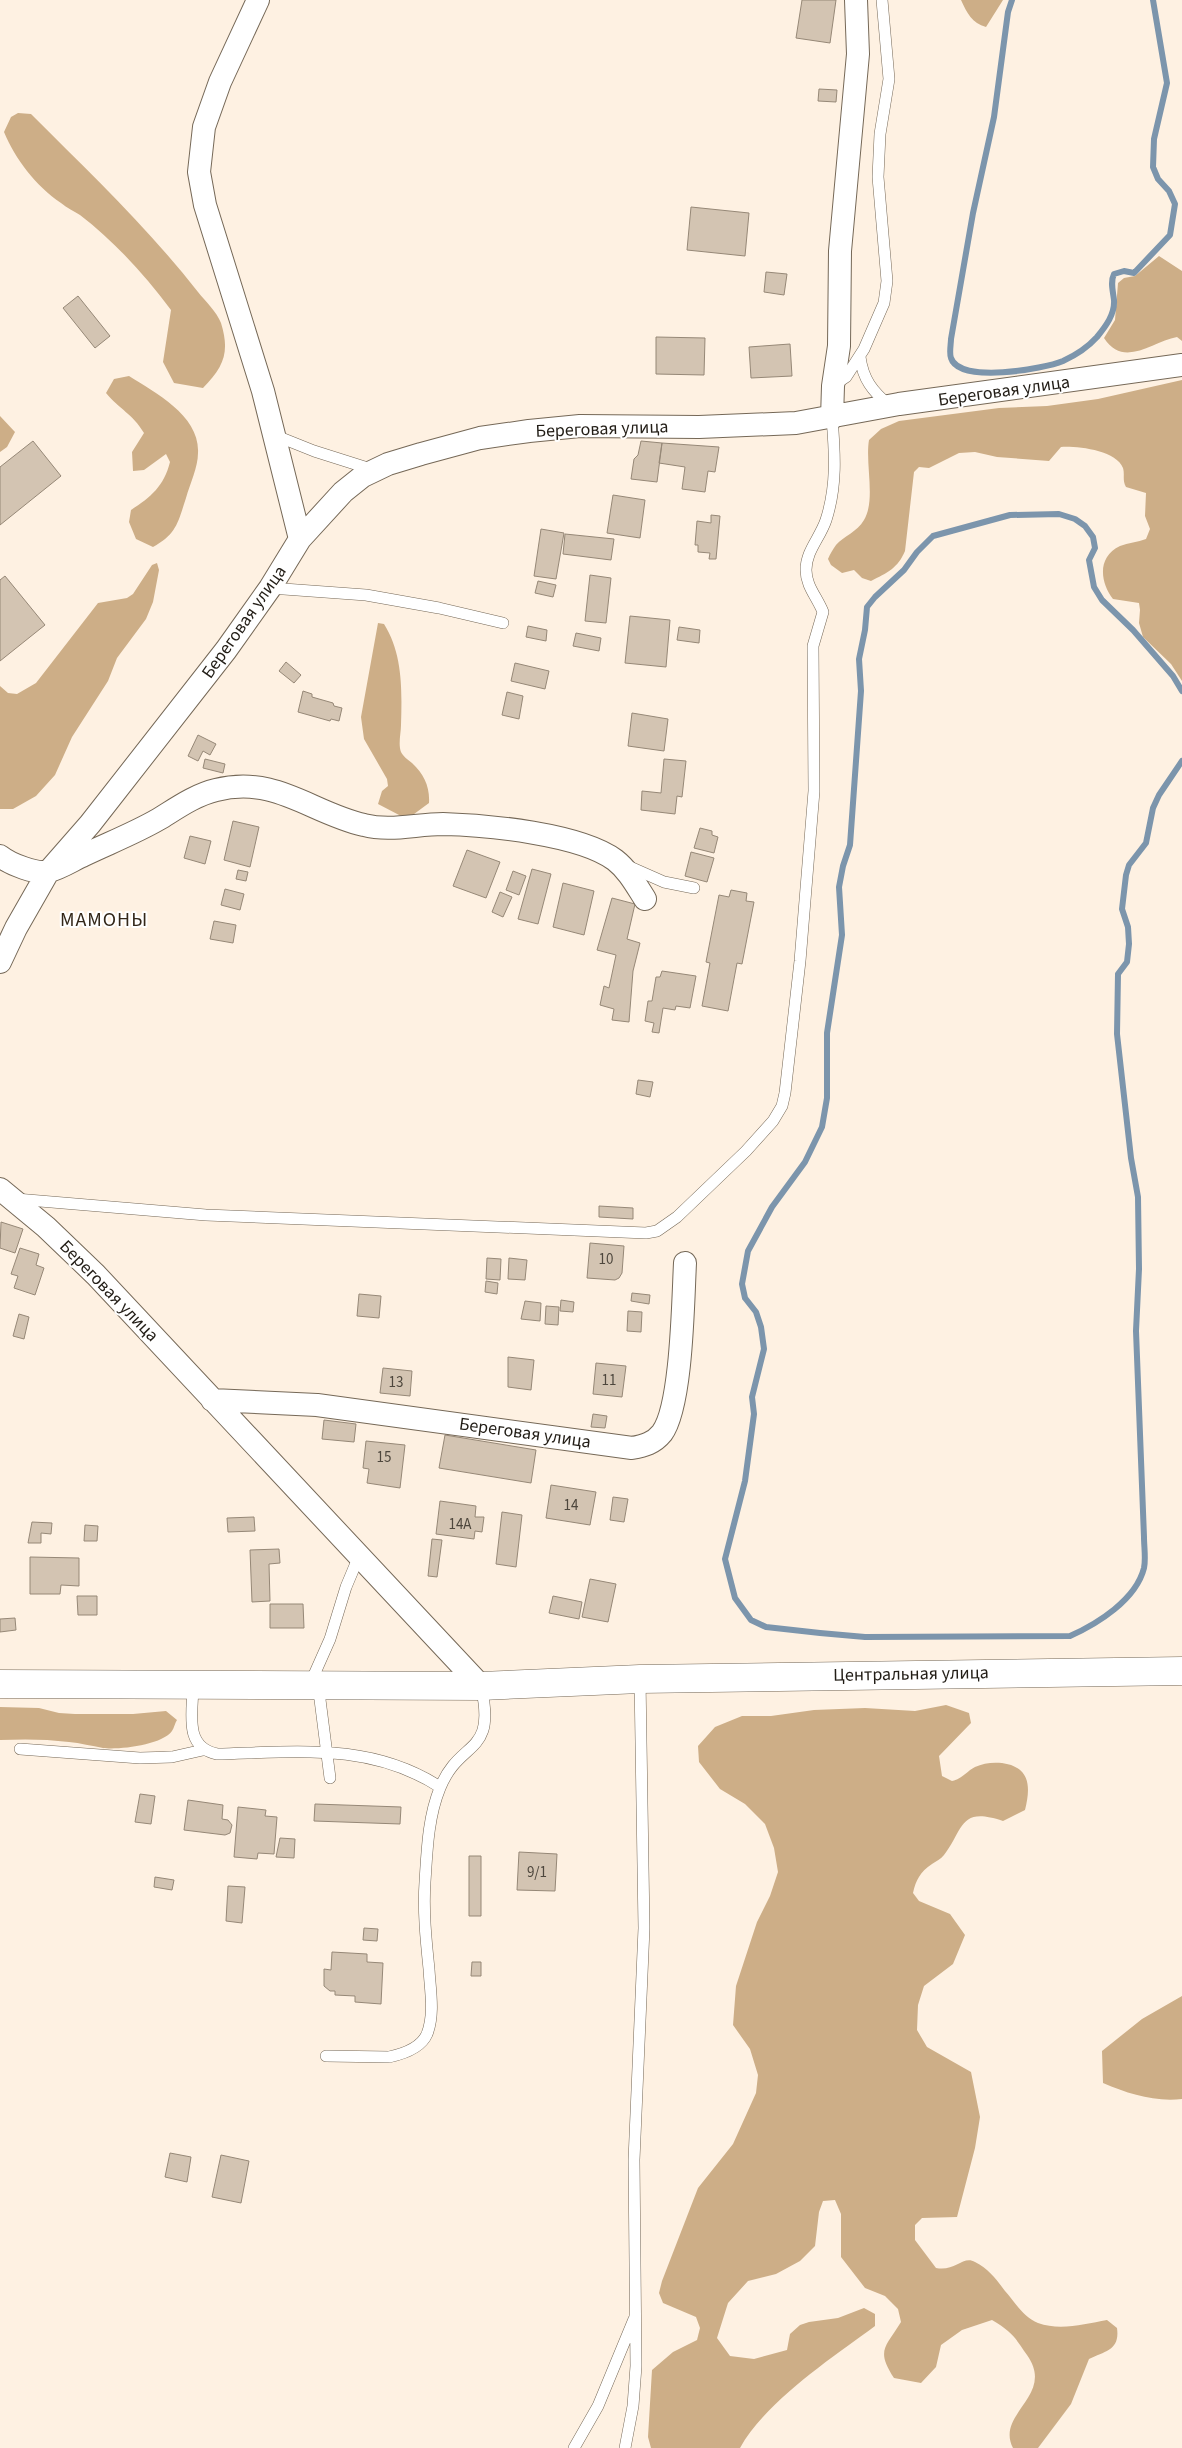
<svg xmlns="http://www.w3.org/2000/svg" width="1182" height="2448" viewBox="0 0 1182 2448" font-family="'Source Sans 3',sans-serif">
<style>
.forest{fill:#cdae87}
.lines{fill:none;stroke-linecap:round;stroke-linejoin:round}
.stream{stroke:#7c95ac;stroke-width:6}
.building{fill:#d3c4b2;stroke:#968877}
.lane-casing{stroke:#756857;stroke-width:12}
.street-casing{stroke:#756857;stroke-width:24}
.secondary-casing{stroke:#756857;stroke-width:29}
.lane{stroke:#fff;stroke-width:11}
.street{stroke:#fff;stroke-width:22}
.secondary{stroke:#fff;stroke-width:28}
.labels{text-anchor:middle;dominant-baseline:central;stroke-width:4;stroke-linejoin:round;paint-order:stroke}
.number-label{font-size:15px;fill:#4e473d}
.street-label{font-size:18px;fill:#221d16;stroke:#fff}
.quarter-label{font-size:20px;letter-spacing:1px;fill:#332719;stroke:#fff}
</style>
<rect width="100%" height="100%" fill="#fef1e2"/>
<!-- forest -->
<path class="forest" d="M961,0H1003L986,27C972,23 967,13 961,0Z
M18,113L31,114C88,171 148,228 198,292C205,301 217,312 221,323C230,352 224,367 203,388L174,383L163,362L171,310C145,275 115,242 80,215C74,211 67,208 61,203C36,186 15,159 4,132L11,117Z
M1159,256L1182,271V341L1177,337C1153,341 1124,369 1104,338L1115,320L1118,283L1124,278L1135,276Z
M129,376C156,393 200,416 198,453C198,467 190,484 186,498C178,522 177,534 153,547L136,539L129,522L131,510C151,497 164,486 170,462L166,454L144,470L133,471L132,452L144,433C132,413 120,410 106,393L114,379Z
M1182,380V681L1171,664L1143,637L1139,623L1140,610L1139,603L1113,599C1100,582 1097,557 1120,546C1128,543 1138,542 1146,539L1150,529L1145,516L1146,493L1126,487C1122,480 1125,475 1123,468C1116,450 1077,446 1061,447L1049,461L997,457L975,452L959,453L929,468L919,467L914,472L905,551C898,568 887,573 871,581L862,578L854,570L842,573L831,565L828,559C830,554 833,549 836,545C844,536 857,532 864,520C876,500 865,464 869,440L881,429L899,421L999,408L1047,406L1098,399Z
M0,416L15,432L7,447L0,452Z
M157,563L159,570L153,602L146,619L117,658L108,681L72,737L55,775L36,796L13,809H0V686L8,693L17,694L36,683L98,603L127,598L133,594L152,565Z
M378,623L384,624C403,654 402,691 401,725C401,733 398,744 401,752C403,756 408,760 412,763C424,774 430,787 429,803L410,817L401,816L378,804L382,791L388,786L387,779L364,739L361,717Z
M946,1705L969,1713L971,1723L939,1756L942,1776L952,1781C962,1779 967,1771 975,1767C983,1763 993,1762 1002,1763C1030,1767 1031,1786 1025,1810L1003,1821C959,1806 964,1829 944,1855C941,1859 936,1861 932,1864C920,1872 916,1880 913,1893L919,1901L950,1914L965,1935L953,1964L924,1986L918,2005L917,2030L927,2047L971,2072L980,2117L975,2148L957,2217L922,2218L915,2225V2240L936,2268C955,2272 963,2255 975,2262C989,2269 996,2279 1005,2291C1014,2301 1024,2318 1038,2323C1060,2331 1085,2324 1107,2320L1117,2328C1120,2350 1106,2351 1089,2359L1071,2404L1038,2448H1013C995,2413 1056,2396 1027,2355C1014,2336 1012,2332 992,2320L962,2330L941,2345L936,2367L921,2383L894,2378C876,2350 885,2348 901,2322L898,2309L885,2296L865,2288L841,2257V2214L835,2200L823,2201L819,2212L815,2246L800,2261L776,2274L748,2281L728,2303L717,2338L730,2356L754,2359L787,2350L790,2334L800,2325L809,2322L838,2318L864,2308L875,2314V2326C833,2357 765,2402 740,2448H651L648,2437L652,2370L673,2352L697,2340L700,2328L696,2317L663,2303L659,2293L662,2281L698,2188L733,2144L756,2093L758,2075L750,2049L733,2025L736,1986L757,1922L770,1896L778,1872L774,1848L765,1824L745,1804L720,1789L699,1762L698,1746L715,1727L742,1716H771L814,1710L865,1708L915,1711Z
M0,1707L39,1708L59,1713L75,1714H133L166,1711L177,1720C175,1723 174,1728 172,1731C162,1745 119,1750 103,1748C92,1746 80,1743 69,1742C46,1739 23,1739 0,1740Z
M1182,1996V2099C1154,2102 1129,2094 1103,2083L1102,2051L1142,2019Z"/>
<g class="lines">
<!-- stream -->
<path class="stream" d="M1012,0L1008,12L994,117L973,213L951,339C951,344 949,353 951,358C959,384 1044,369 1063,361C1076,355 1088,347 1097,337C1106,326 1115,314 1114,300C1113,291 1110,282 1114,274L1124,271L1134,273L1170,235L1175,204L1169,191L1158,179L1153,167L1154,139L1167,83L1153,0
M1182,691L1173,676L1133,630L1102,600L1094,587L1089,560L1095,548L1093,537L1085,526L1075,519L1059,514L1010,515L933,536L917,552L904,570L875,597L867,607L865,630L859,659L861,691L850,845L843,866L839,887L842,935L827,1033V1098L822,1127L805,1162L772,1207L748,1251L742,1284L745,1298L756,1312L761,1327L764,1349L752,1397L754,1414L745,1481L725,1559L735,1598L751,1620L766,1627L820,1633L865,1637L1070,1636C1097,1624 1136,1600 1144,1568C1146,1559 1144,1547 1144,1537L1136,1331L1139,1269L1138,1197L1131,1158L1117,1034L1118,974L1127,962L1129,944L1128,927L1122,909L1126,875L1129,865L1146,843L1153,808L1159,795L1182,761"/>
</g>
<!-- building -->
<path class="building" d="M802,0H836L830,43L796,38Z
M819,89L837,90L836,102L818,101Z
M691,207L749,213L745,256L687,250Z
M766,272L787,274L784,295L764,292Z
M78,296L110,336L95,348L63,308Z
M656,337L705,338L704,375L656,374Z
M790,344L792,376L751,378L749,347Z
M33,441L61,476L0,525V467Z
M641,441L662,443L657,482L631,479L634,459L638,455Z
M662,443L719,447L715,472L708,471L705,492L682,489L685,467L659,463Z
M613,495L645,500L640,538L607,533Z
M711,515L720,516L716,559H709L710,553L698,552V545H695L697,521L711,523Z
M541,529L564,533L556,579L534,576Z
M565,534L614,539L611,560L563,554Z
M590,575L611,578L606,623L585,621Z
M5,576L45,625L0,661V580Z
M538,581L556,585L553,597L535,593Z
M630,616L670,620L666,667L625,663Z
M528,626L547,630L546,641L526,637Z
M679,627L700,630L699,643L677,640Z
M576,633L601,638L599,651L573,646Z
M286,662L301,675L294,683L279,671Z
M515,663L549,671L545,689L511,681Z
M303,691L312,694V697L333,703L334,706L342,708L339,721L331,719L330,721L298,712Z
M507,692L523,696L519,719L502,715Z
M632,713L668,719L664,751L628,746Z
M198,735L216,744L210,755L203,751L198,761L188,756Z
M205,759L225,764L223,773L203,768Z
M664,759L686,761L682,797L677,796L675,814L641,810L642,791L661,793Z
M233,821L259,827L250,867L224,860Z
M700,828L712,831V835L718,837L714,853L694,848Z
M190,836L211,841L205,864L184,858Z
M467,850L500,862L486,898L453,886Z
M691,852L714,858L707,882L685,876Z
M532,869L551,874L538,924L518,919Z
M238,870L248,872L246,881L236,879Z
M513,871L526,876L519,895L506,890Z
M563,883L594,891L584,935L553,927Z
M225,889L244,894L240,910L221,905Z
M731,890L747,893L746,901L754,902L742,964L737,963L728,1011L702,1006L710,963L706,962L719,895L729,897Z
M500,892L512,897L503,917L492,912Z
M612,898L635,904L627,939L640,943L633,971L629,1022L612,1020L614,1009L600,1005L604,986L609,988L616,955L597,950Z
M214,921L236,925L233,943L210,939Z
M662,971L696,976L690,1008L676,1006L675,1010L663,1008L659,1033L652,1032L654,1023L645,1021L648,1001H652L656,977H660Z
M638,1080L653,1082L650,1097L636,1094Z
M599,1206L633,1208V1219L599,1217Z
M1,1222L23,1229L15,1253L0,1248Z
M590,1243L624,1246L622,1273L619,1278L615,1280L587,1278Z
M20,1248L39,1254L36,1265L44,1268L35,1295L14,1288L18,1276L11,1274Z
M487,1258L501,1259L500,1280L486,1279Z
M509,1258L527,1260L525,1280L508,1279Z
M486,1281L498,1283L497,1294L485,1292Z
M632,1293L650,1295L649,1304L631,1301Z
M359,1294L381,1296L379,1318L357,1316Z
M561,1300L574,1302L573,1312L560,1311Z
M525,1301L541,1303L540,1321L521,1319Z
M546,1306L559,1307L558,1325L545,1324Z
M628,1311L642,1312L641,1332L627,1331Z
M19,1314L29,1317L24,1339L13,1336Z
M508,1357L534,1360L531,1390L508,1387Z
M596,1363L626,1366L622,1397L593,1394Z
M383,1368L412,1371L410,1396L380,1393Z
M593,1414L607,1416L605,1428L591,1427Z
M324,1420L356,1424L354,1442L322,1439Z
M445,1435L536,1450L531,1483L439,1468Z
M366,1441L405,1445L400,1488L367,1483L369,1469L363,1468Z
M551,1485L596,1492L590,1525L546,1518Z
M613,1497L628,1499L624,1522L610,1520Z
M440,1501L476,1506L475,1517H484L482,1532L475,1531L474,1539L436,1534Z
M502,1512L522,1515L516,1567L496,1564Z
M254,1517L255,1531L228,1532L227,1518Z
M32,1522L52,1523L51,1534L41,1533V1543H28Z
M85,1525L98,1526L97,1541H84Z
M432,1539L442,1540L437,1577L428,1576Z
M279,1549L280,1563L269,1564L270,1601L252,1602L250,1550Z
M30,1557L79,1558V1586L61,1585L60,1594H30Z
M590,1579L616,1584L608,1622L582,1617Z
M77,1596H97V1615H78Z
M553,1596L582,1602L579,1619L549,1613Z
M270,1604H303L304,1628H270Z
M15,1618L16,1630L0,1632V1619Z
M140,1794L155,1796L151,1824L135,1822Z
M188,1800L223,1805L222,1819L228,1820L232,1825L230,1833L225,1835L184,1830Z
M315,1804L401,1807L400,1824L314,1821Z
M238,1807L266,1810L265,1816L277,1817L274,1854L258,1853L257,1859L234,1857Z
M280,1838L295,1839L294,1858L276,1857Z
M519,1852L557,1854L555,1891L517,1890Z
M469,1856H481V1916H469Z
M155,1877L174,1880L172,1890L154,1887Z
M228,1886L245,1887L242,1923L226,1921Z
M364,1928L378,1929L377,1941L363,1940Z
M332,1952L367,1954V1962L383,1963L381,2004L355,2002V1996L335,1995V1991H330L324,1986V1969L331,1970Z
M472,1962H481V1976H471Z
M170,2153L191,2157L187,2182L165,2177Z
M221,2155L249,2161L241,2203L212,2197Z"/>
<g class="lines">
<!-- lane casing -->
<g class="lane-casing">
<path id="lane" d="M860,357C863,379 872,391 890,406
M834,385L846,377L864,349L884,303L887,281L878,177L880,134L889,79L882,0
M274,435L314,451L374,470
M270,588L366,595L439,608L503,623
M630,867L664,882L694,888
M16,1199L206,1215L646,1233L657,1231L677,1217L746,1151L773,1121L782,1106L785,1093L800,961L814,791L813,646L823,612C817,597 806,586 806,570C806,551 820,538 826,520C837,486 835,454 832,418
M310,1684L330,1639L346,1587L359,1556
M318,1684L330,1778
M193,1685C193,1712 183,1747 217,1754C296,1752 370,1742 440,1787
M20,1749L140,1758L172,1757L203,1750
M326,2056L389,2057C403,2054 421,2048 427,2034C435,2014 430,1989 429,1969C426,1940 423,1911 425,1882C427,1851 428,1817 440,1788C460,1738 497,1757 481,1686
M574,2448L598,2406L634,2319
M625,2448L633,2406L636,2366L634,2160L644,1928L640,1679"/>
</g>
<!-- street casing -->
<g class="street-casing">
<path id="street" d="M258,0L220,82L204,127L199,172L205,205L263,391L300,539
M832,418L833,386L839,346L840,251L858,54L856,0
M0,856C10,864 37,875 49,871C61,868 73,860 84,855C109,843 135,833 159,819C177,808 195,795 216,790C276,775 311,813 364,825C390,832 416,824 443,824C487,825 580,834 615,860C628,870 636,885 645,899
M0,962L16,928L48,872L90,824L226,650L270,588L300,539L343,492L363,476L388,464L421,454L480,438L529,431L580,426L699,427L796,423L899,404L1182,365
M0,1189L46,1227L96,1275L481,1686
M212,1400L317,1405L632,1448C644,1446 654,1443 662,1433C682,1406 683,1300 685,1263"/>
</g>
<!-- secondary casing -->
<g class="secondary-casing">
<path id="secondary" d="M0,1684L481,1686L640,1679L1182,1671"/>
</g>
<!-- lane -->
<use href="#lane" class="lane"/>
<!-- street -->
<use href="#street" class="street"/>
<!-- secondary -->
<use href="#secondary" class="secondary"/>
</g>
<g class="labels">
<!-- number labels -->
<g class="number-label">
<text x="606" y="1259">10</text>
<text x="609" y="1380">11</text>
<text x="396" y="1382">13</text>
<text x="384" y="1457">15</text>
<text x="571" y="1505">14</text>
<text x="460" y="1524">14А</text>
<text x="537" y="1872">9/1</text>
</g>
<!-- street labels -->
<g class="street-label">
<text transform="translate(1004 391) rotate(-8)">Береговая улица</text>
<text transform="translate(602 429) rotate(-2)">Береговая улица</text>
<text transform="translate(244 622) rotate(-55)">Береговая улица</text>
<text transform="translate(109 1291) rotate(46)">Береговая улица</text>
<text transform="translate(525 1433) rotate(8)">Береговая улица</text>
<text transform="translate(911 1674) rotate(-1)">Центральная улица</text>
</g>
<!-- quarter labels -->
<g class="quarter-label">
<text x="104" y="920">МАМОНЫ</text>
</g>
</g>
</svg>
